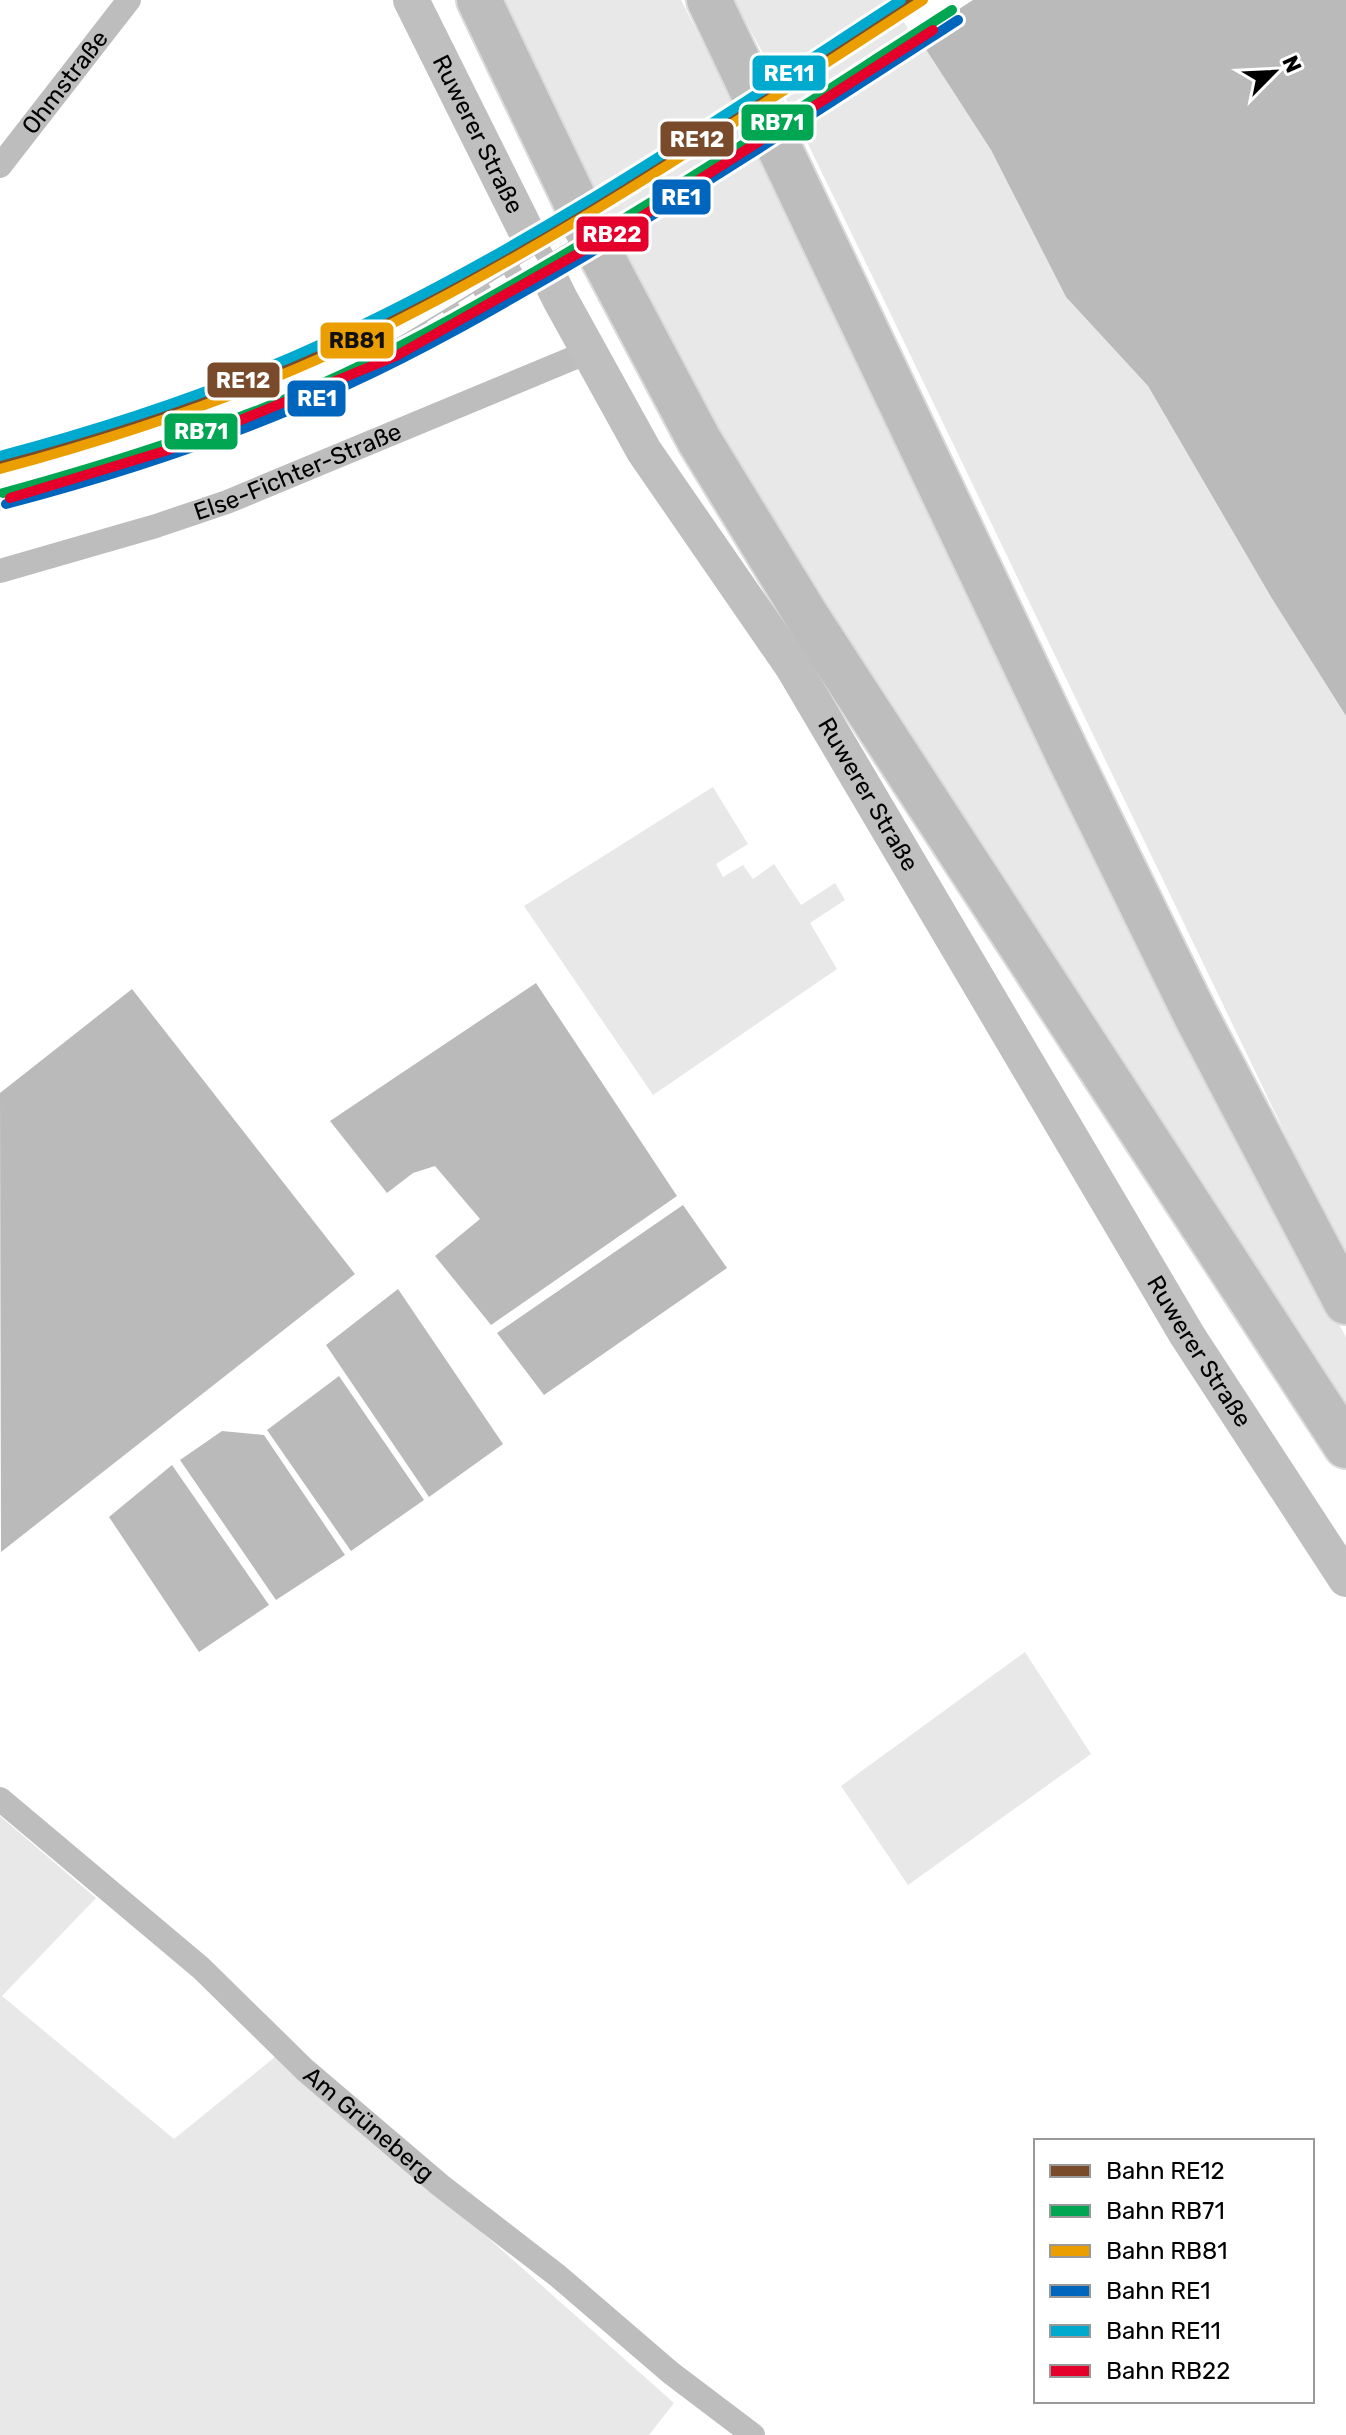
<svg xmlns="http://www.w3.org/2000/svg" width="1346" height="2435" viewBox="0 0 1346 2435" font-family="Rubik,sans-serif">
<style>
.green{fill:#e8e8e8}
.water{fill:#bababa}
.pier{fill:#fff}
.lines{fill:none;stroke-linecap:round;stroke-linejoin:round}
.motorway-casing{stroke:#dbdbdb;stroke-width:48}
.minor{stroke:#bdbdbd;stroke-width:24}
.secondary{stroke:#bfbfbf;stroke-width:36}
.motorway{stroke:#bdbdbd;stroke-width:44}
.rail-casing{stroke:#bdbdbd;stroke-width:9}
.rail{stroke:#fff;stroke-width:6;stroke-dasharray:18;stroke-linecap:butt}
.rail-1-casing{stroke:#fff;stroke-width:16}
.rail-2-casing{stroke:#fff;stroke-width:16}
.rail-3-casing{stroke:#fff;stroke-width:16}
.rail-4-casing{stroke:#fff;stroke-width:16}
.rail-5-casing{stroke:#fff;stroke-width:16}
.rail-6-casing{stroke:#fff;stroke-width:16}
.rail-1{stroke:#7a4b2a;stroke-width:10}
.rail-2{stroke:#00a651;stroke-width:10}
.rail-3{stroke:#eb9e00;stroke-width:10}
.rail-4{stroke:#0065bd;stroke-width:10}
.rail-5{stroke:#00a9ce;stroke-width:10}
.rail-6{stroke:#e4002b;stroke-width:10}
.labels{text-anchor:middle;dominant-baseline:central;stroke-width:6;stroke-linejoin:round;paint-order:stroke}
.street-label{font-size:24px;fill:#000;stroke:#fff}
.line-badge{stroke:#fff;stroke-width:3}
.badge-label{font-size:22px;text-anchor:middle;font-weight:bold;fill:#fff}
.pale-badge-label{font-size:22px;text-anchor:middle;font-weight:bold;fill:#111}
</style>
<rect width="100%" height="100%" fill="#fff"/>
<!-- green -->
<path class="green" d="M501,0H681L782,197L857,364L1122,905L1269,1198L1346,1337V1412L852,652L718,429L660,322Z
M734,0H894L991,150L1066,297L1148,386L1271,597L1346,716V1260L880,292L771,68Z
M713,787L748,844L716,864L723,877L743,865L753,879L774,864L801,905L835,883L845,900L810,923L837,969L653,1095L524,906Z
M1025,1652L1091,1754L908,1885L841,1786Z
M0,1816L96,1898L2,1996L174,2139L280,2053L674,2403L649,2435H0Z"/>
<!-- water -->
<path class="water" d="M894,0H1346V716L1271,597L1148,386L1066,297L991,150Z
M536,983L677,1196L491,1325L435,1256L480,1219L435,1166L413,1173L387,1193L330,1121Z
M132,989L355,1274L1,1552L0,1093Z
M683,1205L727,1268L544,1395L497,1333Z
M398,1289L503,1444L429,1497L326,1345Z
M339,1376L424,1500L351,1551L267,1430Z
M222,1431L264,1435L345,1555L276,1600L180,1460Z
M172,1465L269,1605L199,1652L109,1517Z"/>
<!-- pier -->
<path class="pier" d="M890,0H973L914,38Z"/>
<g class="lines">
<!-- motorway casing -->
<g class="motorway-casing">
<path id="motorway" d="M479,0L600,253L699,440L806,615L1346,1446
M709,0L1068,755L1195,1014L1346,1302"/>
</g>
<!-- minor -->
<g class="minor">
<path id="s1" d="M0,166L129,0"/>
<path id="s2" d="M0,571L156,526L227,502L588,352"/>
<path id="s3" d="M0,1799L201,1968L305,2070L440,2185L558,2276L671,2373L753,2435"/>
</g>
<!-- secondary -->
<path class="secondary" id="s4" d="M411,0L560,299L644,451L793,667L1187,1335L1346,1579"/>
<!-- motorway -->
<use href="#motorway" class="motorway"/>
<!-- rail casing -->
<g class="rail-casing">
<path id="rail" d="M0,506C91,484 180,456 264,415C370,364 469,299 569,238"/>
</g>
<!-- rail -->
<use href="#rail" class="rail"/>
<!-- rail-1 casing -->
<g class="rail-1-casing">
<path id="rail-1" d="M0,463L156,416L378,325L608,196L914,0"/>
</g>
<!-- rail-2 casing -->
<g class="rail-2-casing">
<path id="rail-2" d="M3,493C120,461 235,424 345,373C418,339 488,299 558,258C692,180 821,94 952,10"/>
</g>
<!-- rail-3 casing -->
<g class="rail-3-casing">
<path id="rail-3" d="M0,469C115,438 228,401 336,351C542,254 733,123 923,0"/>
</g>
<!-- rail-4 casing -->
<g class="rail-4-casing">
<path id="rail-4" d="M6,504C124,473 239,435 349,384C423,350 493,310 563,269C697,190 827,105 958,20"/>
</g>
<!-- rail-5 casing -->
<g class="rail-5-casing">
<path id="rail-5" d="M0,456C113,426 224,389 330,340C528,249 718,119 901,0"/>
</g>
<!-- rail-6 casing -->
<g class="rail-6-casing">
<path id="rail-6" d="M10,498L168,450L396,356L627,226L933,30"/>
</g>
<!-- rail-1 -->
<use href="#rail-1" class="rail-1"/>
<!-- rail-2 -->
<use href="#rail-2" class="rail-2"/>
<!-- rail-3 -->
<use href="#rail-3" class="rail-3"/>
<!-- rail-4 -->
<use href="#rail-4" class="rail-4"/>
<!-- rail-5 -->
<use href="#rail-5" class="rail-5"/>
<!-- rail-6 -->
<use href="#rail-6" class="rail-6"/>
</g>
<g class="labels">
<!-- street labels -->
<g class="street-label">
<text stroke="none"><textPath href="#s1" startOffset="106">Ohmstraße</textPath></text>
<text stroke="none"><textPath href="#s4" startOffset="150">Ruwerer Straße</textPath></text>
<text stroke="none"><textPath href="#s2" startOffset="314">Else-Fichter-Straße</textPath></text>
<text stroke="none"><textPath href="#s4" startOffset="918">Ruwerer Straße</textPath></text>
<text stroke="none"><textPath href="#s4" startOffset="1566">Ruwerer Straße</textPath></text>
<text stroke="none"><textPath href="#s3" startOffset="492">Am Grüneberg</textPath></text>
</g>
</g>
<g class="line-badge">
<rect x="751" y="54" width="76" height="38" rx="8" fill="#00a9ce"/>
<rect x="740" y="103" width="75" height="39" rx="8" fill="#00a651"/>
<rect x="659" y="120" width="76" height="38" rx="8" fill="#7a4b2a"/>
<rect x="651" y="178" width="61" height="38" rx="8" fill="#0065bd"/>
<rect x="575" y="215" width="75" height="38" rx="8" fill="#e4002b"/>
<rect x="319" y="321" width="76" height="39" rx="8" fill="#eb9e00"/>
<rect x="206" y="361" width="75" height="38" rx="8" fill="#7a4b2a"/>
<rect x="286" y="379" width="61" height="39" rx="8" fill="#0065bd"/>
<rect x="163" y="412" width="76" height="39" rx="8" fill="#00a651"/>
</g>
<g class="badge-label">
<text x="789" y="81">RE11</text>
<text x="777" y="130">RB71</text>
<text x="697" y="147">RE12</text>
<text x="681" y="205">RE1</text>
<text x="612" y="242">RB22</text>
<text x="243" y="388">RE12</text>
<text x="317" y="406">RE1</text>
<text x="201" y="439">RB71</text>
</g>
<g class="pale-badge-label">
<text x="357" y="348">RB81</text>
</g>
<!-- legend -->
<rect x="1034" y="2139" width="280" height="264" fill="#ffffff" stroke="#999999" stroke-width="2"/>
<rect x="1050" y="2165" width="40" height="12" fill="#7a4b2a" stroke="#999999" stroke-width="2"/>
<text x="1106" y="2179" font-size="24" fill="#000000">Bahn RE12</text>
<rect x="1050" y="2205" width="40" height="12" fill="#00a651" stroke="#999999" stroke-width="2"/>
<text x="1106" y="2219" font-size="24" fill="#000000">Bahn RB71</text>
<rect x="1050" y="2245" width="40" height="12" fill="#eb9e00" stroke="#999999" stroke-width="2"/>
<text x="1106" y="2259" font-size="24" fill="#000000">Bahn RB81</text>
<rect x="1050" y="2285" width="40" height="12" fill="#0065bd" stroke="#999999" stroke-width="2"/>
<text x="1106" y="2299" font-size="24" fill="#000000">Bahn RE1</text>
<rect x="1050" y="2325" width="40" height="12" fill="#00a9ce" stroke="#999999" stroke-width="2"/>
<text x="1106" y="2339" font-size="24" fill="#000000">Bahn RE11</text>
<rect x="1050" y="2365" width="40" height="12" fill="#e4002b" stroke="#999999" stroke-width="2"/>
<text x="1106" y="2379" font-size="24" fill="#000000">Bahn RB22</text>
<!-- north arrow -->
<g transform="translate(1274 72) rotate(66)" stroke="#ffffff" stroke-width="6" paint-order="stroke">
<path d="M0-6L14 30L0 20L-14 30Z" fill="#000000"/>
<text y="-12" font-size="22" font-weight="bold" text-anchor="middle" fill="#000000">N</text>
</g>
</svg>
